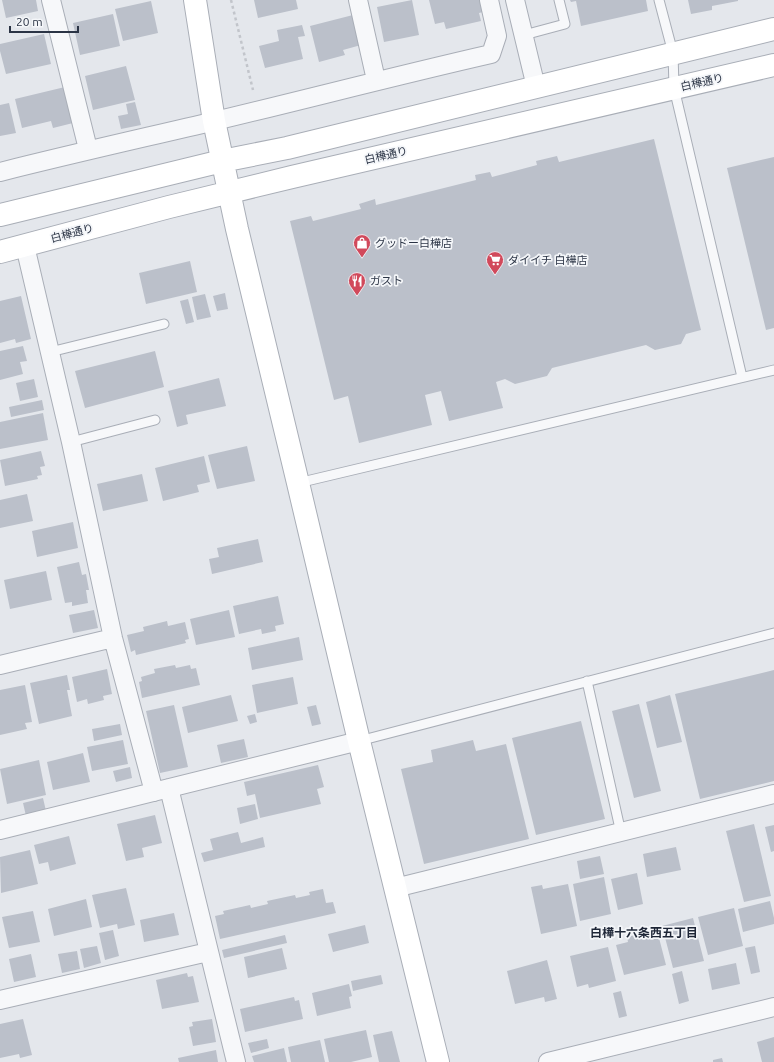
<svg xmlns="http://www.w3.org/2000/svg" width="774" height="1062" viewBox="0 0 774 1062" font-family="Ubuntu,'Noto Sans JP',sans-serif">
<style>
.building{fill:#bbc0ca}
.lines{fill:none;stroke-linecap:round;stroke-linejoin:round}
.lane-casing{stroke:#a9aeb7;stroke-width:11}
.street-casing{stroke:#a9aeb7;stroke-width:20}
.secondary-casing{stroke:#a9aeb7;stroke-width:24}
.path{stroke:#c2c5cb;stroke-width:2.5;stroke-dasharray:3 3;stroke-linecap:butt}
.lane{stroke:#f7f8fa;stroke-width:9}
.street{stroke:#f7f8fa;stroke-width:18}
.secondary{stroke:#fff;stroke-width:22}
.labels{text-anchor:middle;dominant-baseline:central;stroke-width:3.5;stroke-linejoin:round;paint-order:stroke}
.street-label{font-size:11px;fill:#2b3445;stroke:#f4f6f9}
.poi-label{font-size:11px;fill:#2b3445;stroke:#f4f6f9;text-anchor:start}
.neighbourhood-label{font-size:12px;font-weight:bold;fill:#1d2536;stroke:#f4f6f9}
</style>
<rect width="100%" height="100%" fill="#e4e7ec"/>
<!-- building -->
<path class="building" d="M2,0H36L38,11L6,18Z
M254,0H296L298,9L258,18Z
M412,0L419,35L384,42L377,7Z
M429,0H480L483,12L479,13L481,21L446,29L444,22L435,24Z
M570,0H646L648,11L581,26L576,1L571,2Z
M688,0H738V1L712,6V10L691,14Z
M151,1L158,33L123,41L115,9Z
M113,14L120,46L80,55L73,23Z
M353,15L361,45L343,50L345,55L319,62L310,26Z
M302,25L305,36L298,37L303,59L265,68L259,46L279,41L277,30Z
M44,34L51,64L6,74L0,51V44Z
M126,66L135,100L93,110L85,76Z
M65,87L73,123L53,128L51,121L22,128L15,99Z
M135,102L141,125L121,129L118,116L128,114L126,104Z
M9,103L16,133L0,136V105Z
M654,139L701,330L686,334L681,344L655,350L646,345L552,368L547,376L515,384L505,379L496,382L503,408L449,421L441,391L425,395L432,425L359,443L348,396L334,400L290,221L311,216L313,221L361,209L359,204L375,199L376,205L476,180L475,175L490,172L492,177L537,165L536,161L557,156L559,162Z
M774,157V328L766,330L727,168Z
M190,261L197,292L146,304L139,273Z
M225,293L228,309L217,311L213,296Z
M205,294L211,317L197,320L192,297Z
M21,296L31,339L16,343L15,339L0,343V301Z
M188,299L194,322L186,324L180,301Z
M23,346L27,361L20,362L23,374L0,380V351Z
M155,351L164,387L85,408L75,371Z
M219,378L226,406L186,415L188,424L177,427L168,391Z
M34,379L38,397L20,401L16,383Z
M42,400L44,410L11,417L9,407Z
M43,413L48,440L0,449V422Z
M247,446L255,481L217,489L208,455Z
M41,451L45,466L40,467L42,475L37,476L38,479L5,486L0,460Z
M204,456L210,482L197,485L199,492L163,501L155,468Z
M142,474L148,501L103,511L97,484Z
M27,494L33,521L0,528V500Z
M73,522L78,548L37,557L32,531Z
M258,539L263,562L212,574L209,559L219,557L217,548Z
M79,562L82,575L86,574L89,590H86L88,603L72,606V602L65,603L57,567Z
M46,571L52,600L10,609L4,580Z
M278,596L284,624L275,626L276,631L262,634L261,629L239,634L233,606Z
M94,610L98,628L73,633L69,615Z
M229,610L235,637L196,645L190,619Z
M167,621L168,626L185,622L189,639L185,640L186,643L136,655L135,650L131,652L127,635L144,631L143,627Z
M299,637L303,660L252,670L248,648Z
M175,665L176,668L190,665L191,669L196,668L200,685L142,698L139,682L142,681L141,677L155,673L154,669Z
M107,669L112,694L103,696L104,700L88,704L87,699L77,702L72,677Z
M774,670V781L700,799L675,694Z
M67,675L70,690H67L72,716L39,724L30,683Z
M293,677L298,704L257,713L252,685Z
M25,685L32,722L25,723L27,729L0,735V690Z
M231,695L238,721L188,733L182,707Z
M670,695L682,742L657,748L646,702Z
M639,704L661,791L634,798L612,711Z
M174,705L188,767L160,773L146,711Z
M316,705L321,724L312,726L307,707Z
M255,714L257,722L250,724L247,716Z
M581,721L605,819L536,835L512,738Z
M120,724L122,735L94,741L92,729Z
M244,739L248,757L221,763L217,745Z
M123,740L128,764L92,771L87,747Z
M473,740L476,751L506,744L529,839L424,864L401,769L433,762L431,750Z
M83,753L90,782L53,790L47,762Z
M39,760L46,795L7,804L0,769Z
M318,765L324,787L317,789L321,804L260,818L255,794L247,796L244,782Z
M130,767L132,778L116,782L113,771Z
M43,798L46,811L26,816L23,803Z
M255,804L258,819L240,824L237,808Z
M155,815L162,843L142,848L144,857L126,861L117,824Z
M754,824L771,896L744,902L726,831Z
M774,825V851L771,852L765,827Z
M238,832L241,843L263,837L265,847L204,862L201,853L213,850L210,839Z
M69,836L76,864L50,871L48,862L39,864L34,845Z
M676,847L681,870L647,877L643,854Z
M30,850L38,884L1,893L0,857Z
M600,856L604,874L580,879L577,861Z
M637,873L643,904L618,910L611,879Z
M604,877L611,914L580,921L573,884Z
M568,884L577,926L541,934L531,887L542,885L543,889Z
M126,888L135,925L118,929L117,924L100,928L92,895Z
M323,889L326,903L333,902L336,913L220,939L215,916L224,914L223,911L250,905L251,908L268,904L267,901L295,895L296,898L310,895L309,892Z
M86,899L92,927L54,936L48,909Z
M770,901L774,918V924L743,932L738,909Z
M734,908L743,946L708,955L698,917Z
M33,911L40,942L9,948L2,917Z
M174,913L179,935L144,942L140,920Z
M693,918L704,961L673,968L662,926Z
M365,925L369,943L333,952L328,934Z
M113,930L119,956L105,960L99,933Z
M648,932L649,936L658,934L666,965L624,975L616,945L628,942L627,937Z
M285,935L287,943L224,958L222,950Z
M97,946L101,963L84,968L80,949Z
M755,946L760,972L751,974L745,948Z
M608,947L616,981L589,988L588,984L577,987L570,956Z
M282,948L287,969L248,978L244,957Z
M77,951L80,969L62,973L58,954Z
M31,954L36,977L14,982L9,959Z
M547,960L557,999L545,1002L544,997L515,1004L507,971Z
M736,963L740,984L712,990L708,969Z
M682,971L689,1001L679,1004L672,974Z
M187,973L188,977L193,976L199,1002L162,1009L156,980Z
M381,975L383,984L353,991L351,981Z
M349,984L352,996L349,997L351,1008L317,1016L312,993Z
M621,991L627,1016L619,1018L613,993Z
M294,997L295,1001L299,1000L303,1019L245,1032L240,1009Z
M23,1019L32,1055L20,1058L19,1054L0,1058V1024Z
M212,1019L216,1042L193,1046L189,1027L193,1026L192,1022Z
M366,1030L372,1057L351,1062H329L324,1039Z
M392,1031L400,1062H379L373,1035Z
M774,1037V1062H762L757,1042Z
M267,1039L269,1048L251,1053L248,1043Z
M320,1040L325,1062H291L288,1047Z
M284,1048L287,1062H254L252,1056Z
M216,1050L218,1062H179L178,1058Z
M722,1058L723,1062H713V1060Z"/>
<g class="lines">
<!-- lane casing -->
<g class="lane-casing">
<path id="lane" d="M659,0L673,53L674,88L742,377
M524,35L565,24L559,0
M50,352L164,324
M71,442L155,420
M298,483L774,370
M587,681L621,833
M359,741L774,633"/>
</g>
<!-- street casing -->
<g class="street-casing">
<path id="street" d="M51,0L88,149
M358,0L376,80
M515,0L536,87
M0,172C71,154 143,138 215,121C307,99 399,75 491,54L497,36L489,0
M25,246L71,442L113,638L154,792
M0,665L113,638
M169,788L236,1062
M0,830L359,741
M395,888L774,794
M0,1000L208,952
M548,1062L774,1007"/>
</g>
<!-- secondary casing -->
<g class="secondary-casing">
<path id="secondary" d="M195,0L214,121L237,229L298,483L359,741L438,1062
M0,215L222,161L287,148L774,29
M0,252L169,207L292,177L774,65"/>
</g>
<!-- path -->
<path class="path" d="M231,0L253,90"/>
<!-- lane -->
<use href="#lane" class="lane"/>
<!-- street -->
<use href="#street" class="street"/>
<!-- secondary -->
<use href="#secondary" class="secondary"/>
</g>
<!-- icons -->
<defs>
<g id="shop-pin" transform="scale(0.9)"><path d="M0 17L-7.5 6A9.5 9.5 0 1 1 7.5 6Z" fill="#d1495b" stroke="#f4f6f9"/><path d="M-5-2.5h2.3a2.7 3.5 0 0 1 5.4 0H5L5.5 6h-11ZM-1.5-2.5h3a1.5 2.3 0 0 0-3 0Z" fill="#fff"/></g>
<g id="supermarket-pin" transform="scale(0.9)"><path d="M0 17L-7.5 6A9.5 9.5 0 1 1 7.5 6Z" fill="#d1495b" stroke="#f4f6f9"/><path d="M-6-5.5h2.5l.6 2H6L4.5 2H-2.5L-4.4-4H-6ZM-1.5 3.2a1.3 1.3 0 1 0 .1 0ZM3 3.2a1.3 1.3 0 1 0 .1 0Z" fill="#fff"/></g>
<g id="restaurant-pin" transform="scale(0.9)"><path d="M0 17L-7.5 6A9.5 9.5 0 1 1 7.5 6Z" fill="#d1495b" stroke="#f4f6f9"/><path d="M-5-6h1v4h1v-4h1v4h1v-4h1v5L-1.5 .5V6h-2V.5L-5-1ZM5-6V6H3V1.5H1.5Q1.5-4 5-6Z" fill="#fff"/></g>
</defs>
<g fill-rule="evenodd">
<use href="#shop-pin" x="362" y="243"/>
<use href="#supermarket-pin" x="495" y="260"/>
<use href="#restaurant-pin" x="357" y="281"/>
</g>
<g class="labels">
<!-- street labels -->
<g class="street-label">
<text transform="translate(702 82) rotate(-13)">白樺通り</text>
<text transform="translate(386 155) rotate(-13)">白樺通り</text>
<text transform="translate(72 233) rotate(-15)">白樺通り</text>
</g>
<!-- poi labels -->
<g class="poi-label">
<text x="375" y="243">グッドー白樺店</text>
<text x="508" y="260">ダイイチ 白樺店</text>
<text x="370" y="281">ガスト</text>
</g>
<!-- neighbourhood labels -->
<g class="neighbourhood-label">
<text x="644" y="932">白樺十六条西五丁目</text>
</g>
</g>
<!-- scale -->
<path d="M10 26v6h68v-6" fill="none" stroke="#2b3445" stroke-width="2"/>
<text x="16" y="26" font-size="12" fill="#2b3445" stroke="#f4f6f9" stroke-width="3" paint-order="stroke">20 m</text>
</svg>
